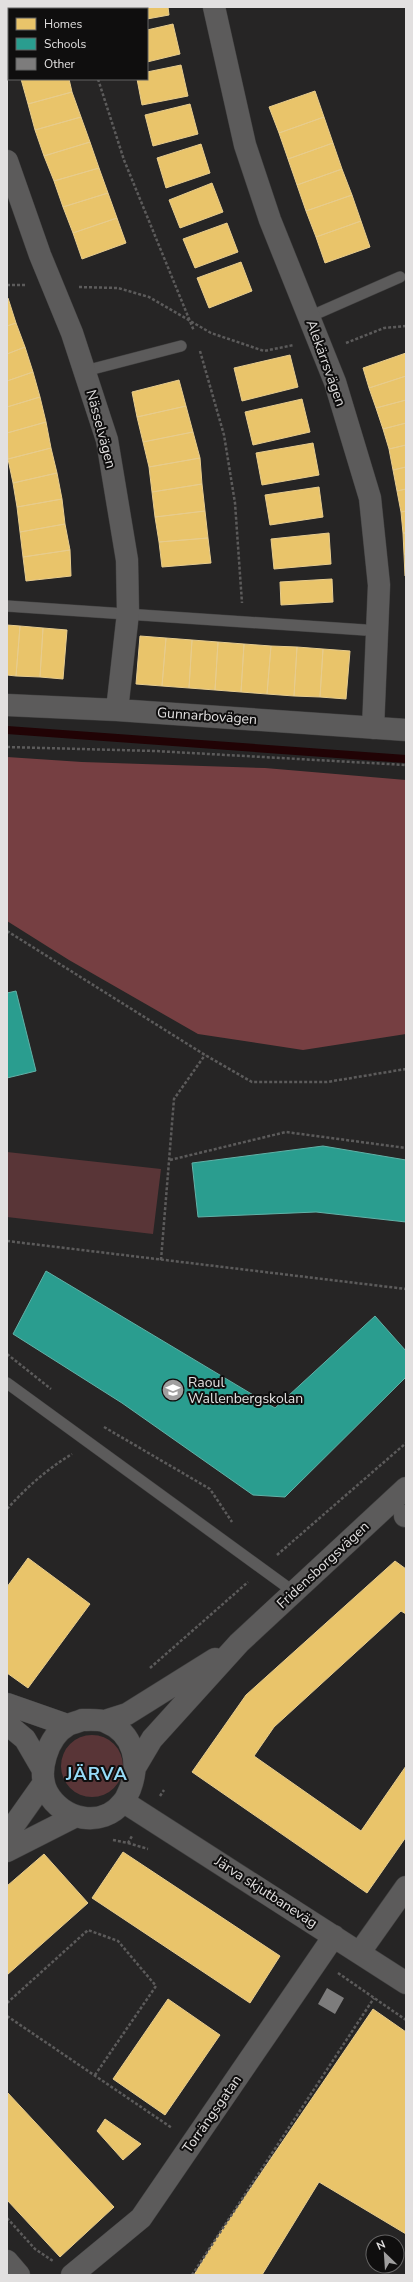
<svg xmlns="http://www.w3.org/2000/svg" width="413" height="2282" viewBox="0 0 413 2282" font-family="'Nunito Sans',sans-serif">
<style>
.green{fill:#593537}
.forest{fill:#763f42}
.homes{fill:#e9c46a;stroke:#e7cc8d}
.schools{fill:#2a9d8f;stroke:#61b1a7}
.lines{fill:none;stroke-linecap:round;stroke-linejoin:round}
.stream{stroke:#210305;stroke-width:8}
.building{fill:#7d7c7c}
.service-casing{stroke:#414040;stroke-width:12}
.minor-casing{stroke:#414040;stroke-width:23}
.path{stroke:#5c5b5b;stroke-width:2.5;stroke-dasharray:3 2;stroke-linecap:butt}
.service{stroke:#5c5b5b;stroke-width:11}
.minor{stroke:#5c5b5b;stroke-width:22}
.labels{text-anchor:middle;dominant-baseline:central;stroke-width:4;stroke-linejoin:round;paint-order:stroke}
.street-label{font-size:14px;fill:#e2e0e0;stroke:#0f0e0e}
.poi-label{font-size:14px;fill:#e2e0e0;stroke:#0f0e0e;text-anchor:start}
.district-label{font-size:18px;font-weight:bold;letter-spacing:1px;fill:#97dcf9;stroke:#0f0e0e}
</style>
<rect width="100%" height="100%" fill="#262525"/>
<!-- green -->
<path class="green" d="M7,1152L161,1169L153,1234L7,1217Z
M61 1766a31 31 0 1 1 62 0a31 31 0 1 1-62 0Z"/>
<!-- forest -->
<path class="forest" d="M7,757L82,762L265,768L406,780V1034L303,1050L198,1034L69,960L7,921Z"/>
<!-- homes -->
<path class="homes" d="M7,7H53V9H9V24L7,25Z
M121,7H168L169,15L147,19V9H121Z
M173,24L180,54L147,62V30Z
M181,65L188,96L142,105L137,79H147V72Z
M21,79H69L72,92L28,104Z
M315,91L324,117L279,133L269,107Z
M72,92L81,117L35,130L28,104Z
M190,104L198,134L153,146L145,115Z
M81,117L90,142L44,156L35,130Z
M324,117L333,143L288,159L279,133Z
M90,142L99,168L54,181L44,156Z
M333,143L342,169L297,185L288,159Z
M201,144L210,173L166,188L157,158Z
M99,168L108,193L63,207L54,181Z
M342,169L352,195L306,211L297,185Z
M212,183L223,212L180,228L169,200Z
M108,193L117,218L73,233L63,207Z
M352,195L361,221L316,237L306,211Z
M117,218L126,243L82,259L73,233Z
M361,221L370,247L325,263L316,237Z
M227,223L238,252L195,268L183,239Z
M241,262L252,291L209,308L197,278Z
M8,298L16,323L7,326V299Z
M16,323L25,347L7,354V326Z
M25,347L33,372L7,381V354Z
M406,353V376L369,388L363,368Z
M290,355L298,387L242,401L234,368Z
M33,372L40,397L7,407V381Z
M406,376V400L376,408L369,388Z
M179,380L186,406L137,417L132,392Z
M40,397L46,422L7,433V407Z
M302,399L310,432L253,445L245,412Z
M406,400V423L383,429L376,408Z
M186,406L193,432L143,442L137,417Z
M46,422L51,448L8,459L7,433Z
M406,423V445L389,449L383,429Z
M193,432L200,458L149,467L143,442Z
M313,443L319,475L262,485L256,453Z
M406,445V467L393,470L389,449Z
M51,448L57,473L13,483L8,459Z
M200,458L202,484L152,492L149,467Z
M406,467V489L397,491L393,470Z
M57,473L62,499L17,507L13,483Z
M202,484L205,511L155,517L152,492Z
M319,487L323,517L270,525L265,495Z
M406,489V511L401,512L397,491Z
M62,499L65,524L20,532L17,507Z
M205,511L208,538L159,542L155,517Z
M406,511V533H403L401,512Z
M65,524L70,550L23,557L20,532Z
M329,533L331,564L274,569L271,539Z
M403,533H406V554H404Z
M208,538L211,563L162,567L159,542Z
M70,550L71,576L26,581L23,557Z
M404,554H406V575L405,576Z
M332,579L333,602L281,605L280,582Z
M7,625L20,626L16,676L7,675Z
M20,626L43,628L40,677L16,676Z
M43,628L67,630L63,679L40,677Z
M140,636L166,638L162,686L136,684Z
M166,638L192,640L189,688L162,686Z
M192,640L218,642L215,690L189,688Z
M218,642L244,644L241,692L215,690Z
M244,644L271,646L267,694L241,692Z
M271,646L297,647L294,696L267,694Z
M297,647L323,649L320,697L294,696Z
M323,649L350,651L346,699L320,697Z
M28,1558L90,1604L28,1688L7,1673V1587Z
M395,1561L406,1569V1614L401,1611L274,1727L254,1756L361,1831L406,1766V1837L367,1893L192,1772L246,1695Z
M123,1852L280,1956L250,2003L92,1898Z
M44,1854L88,1903L7,1975V1886Z
M168,1999L220,2035L165,2115L113,2079Z
M373,2009L406,2032V2234L319,2182L262,2275H194L216,2239Z
M7,2092L114,2207L60,2257L7,2200Z
M105,2119L141,2144L123,2160L97,2131Z"/>
<!-- schools -->
<path class="schools" d="M16,991L36,1071L7,1078V993Z
M323,1146L406,1160V1222L316,1212L198,1217L192,1163Z
M46,1271L275,1408L375,1316L406,1351V1377L285,1497L253,1495L122,1403L13,1334Z"/>
<g class="lines">
<!-- stream -->
<path class="stream" d="M7,730L406,759"/>
</g>
<!-- building -->
<path class="building" d="M327,1988L344,1998L335,2014L318,2004Z"/>
<g class="lines">
<!-- service casing -->
<g class="service-casing">
<path id="service" d="M309,317L400,277
M85,371L181,346
M7,606L365,630
M7,1383L294,1592"/>
</g>
<!-- minor casing -->
<g class="minor-casing">
<path id="minor" d="M214,7L245,145L270,220L335,382L370,498L379,585L373,728
M7,161L40,255L72,333L107,440L127,560L128,613L117,710
M7,705L117,710L406,730
M405,1516H406
M7,1704L67,1725
M82,1720C89,1720 100,1719 106,1722C134,1733 140,1763 130,1789C128,1793 126,1799 123,1802C102,1829 62,1820 47,1792C37,1772 47,1737 68,1725C72,1723 78,1722 82,1720Z
M105,1721L127,1714L215,1659
M7,1724L25,1739L43,1770
M136,1766L152,1739L239,1643L406,1488
M124,1802L406,1983
M7,1835L43,1784
M7,1851L74,1817
M360,1952L406,1887
M7,2261L19,2275
M72,2275L141,2218L334,1936"/>
</g>
<!-- path -->
<path class="path" d="M78,7L79,9
M98,79L124,160L194,331
M7,285H26
M79,287L118,288L149,297L211,333L264,351L294,345
M346,343L384,328L406,326
M200,351L224,435L235,503L242,603
M7,747L155,751L406,765
M7,931L205,1055L252,1082H327L406,1069
M170,1160L286,1132L406,1148
M7,1241L406,1289
M161,1260L174,1099L205,1055
M7,1354L51,1389
M104,1427L210,1489L232,1522
M7,1509C26,1488 47,1469 72,1454
M277,1555L406,1443
M150,1668L248,1582
M160,1796L164,1790
M113,1840L128,1843L132,1836
M128,1843L148,1849
M338,1973L406,2020
M7,2003L88,1930L118,1941L156,1986L95,2075
M7,2016L172,2128
M7,2218L35,2249L53,2261
M192,2275L374,1998"/>
<!-- service -->
<use href="#service" class="service"/>
<!-- minor -->
<use href="#minor" class="minor"/>
</g>
<!-- icons -->
<defs>
<g id="school-disc" transform="scale(1.15)"><circle r="9.5" fill="#a09f9f" stroke="#0f0e0e"/><path d="M0-5L7-2L0 1L-7-2ZM-4 1L0 2.5L4 1V4Q0 6-4 4Z" fill="#fff"/></g>
</defs>
<g fill-rule="evenodd">
<use href="#school-disc" x="173" y="1390"/>
</g>
<g class="labels">
<!-- street labels -->
<g class="street-label">
<text transform="translate(326 363) rotate(70)">Alekärrsvägen</text>
<text transform="translate(101 429) rotate(75)">Nässelvägen</text>
<text transform="translate(207 716) rotate(4)">Gunnarbovägen</text>
<text transform="translate(323 1565) rotate(-43)">Fridensborgsvägen</text>
<text transform="translate(266 1892) rotate(33)">Järva skjutbaneväg</text>
<text transform="translate(212 2114) rotate(-55)">Torrängsgatan</text>
</g>
<!-- poi labels -->
<g class="poi-label">
<text x="188" y="1382">Raoul<tspan x="188" dy="16">Wallenbergskolan</tspan></text>
</g>
<!-- district labels -->
<g class="district-label">
<text x="97" y="1774">JÄRVA</text>
</g>
</g>
<!-- border -->
<rect width="413" height="2282" fill="none" stroke="#e2e0e0" stroke-width="16"/>
<!-- legend -->
<rect x="8" y="8" width="140" height="72" fill="#0f0e0e" stroke="#636262"/>
<rect x="16" y="18" width="20" height="12" fill="#e9c46a" stroke="#636262"/>
<text x="44" y="28" font-size="12" fill="#e2e0e0">Homes</text>
<rect x="16" y="38" width="20" height="12" fill="#2a9d8f" stroke="#636262"/>
<text x="44" y="48" font-size="12" fill="#e2e0e0">Schools</text>
<rect x="16" y="58" width="20" height="12" fill="#7d7c7c" stroke="#636262"/>
<text x="44" y="68" font-size="12" fill="#e2e0e0">Other</text>
<!-- north arrow -->
<g transform="translate(385 2254) rotate(335)"><circle r="19" fill="#0f0e0e" stroke="#636262"/>
<path d="M0-3L7 15L0 10L-7 15Z" fill="#a09f9f"/>
<text y="-6" font-size="11" font-weight="bold" text-anchor="middle" fill="#e2e0e0">N</text>
</g>
</svg>
